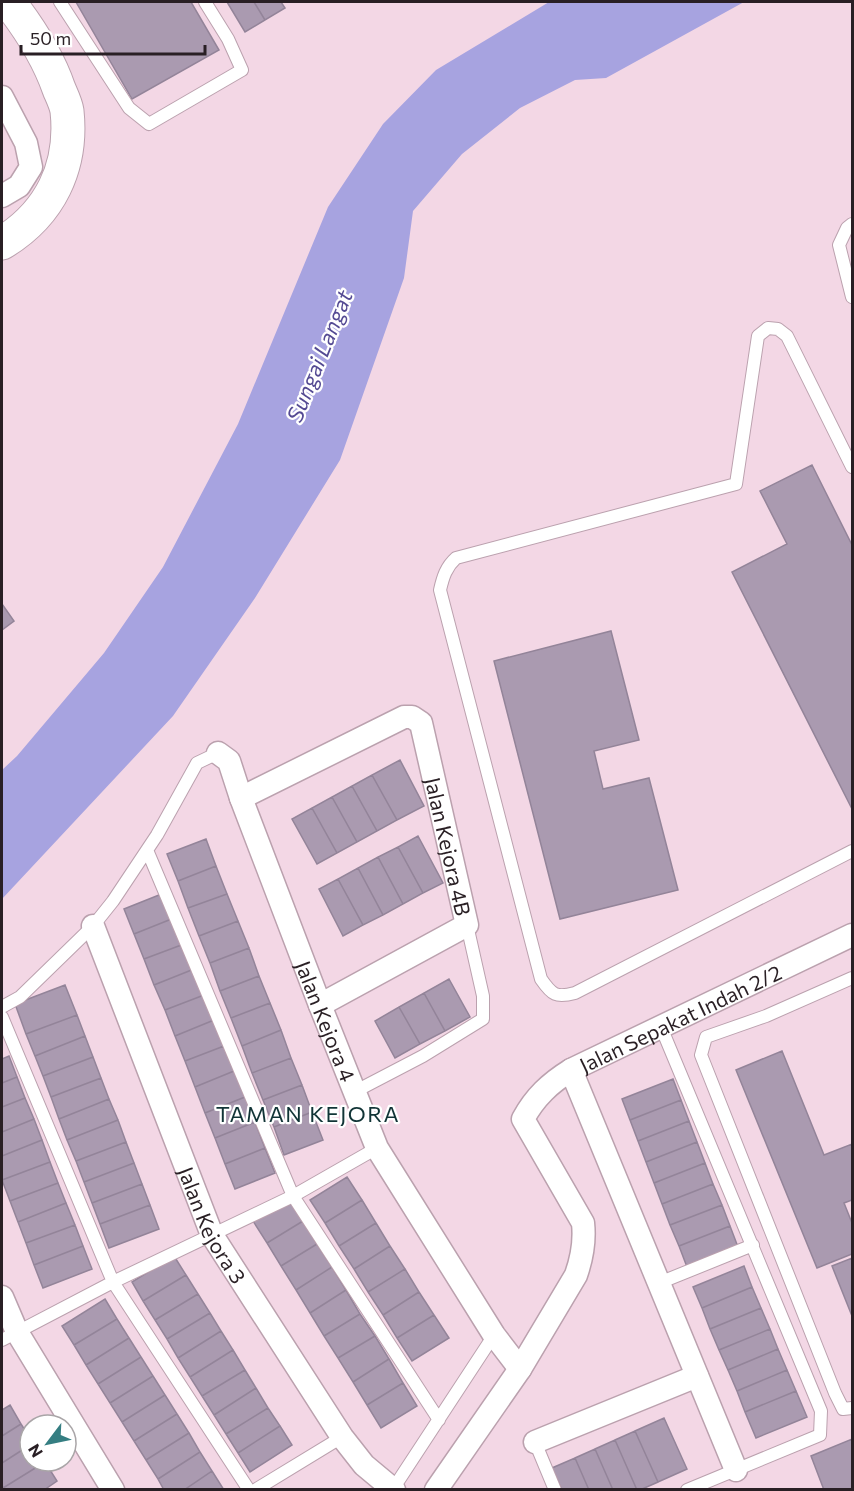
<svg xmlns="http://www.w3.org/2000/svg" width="854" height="1491" viewBox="0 0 854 1491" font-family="Commissioner,sans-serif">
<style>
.water{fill:#a7a3e0}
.building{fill:#aa9ab0;stroke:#938499;stroke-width:1.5}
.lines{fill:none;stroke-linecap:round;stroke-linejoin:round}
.lane-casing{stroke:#bba1ae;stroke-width:14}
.street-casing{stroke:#bba1ae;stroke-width:25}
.secondary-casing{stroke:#bba1ae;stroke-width:35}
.lane{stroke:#fff;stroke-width:12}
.street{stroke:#fff;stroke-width:22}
.secondary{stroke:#fff;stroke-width:33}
.labels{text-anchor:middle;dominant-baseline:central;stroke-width:4.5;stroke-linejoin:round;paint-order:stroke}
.street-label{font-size:21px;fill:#291f24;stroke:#fff}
.water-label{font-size:22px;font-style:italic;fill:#544a93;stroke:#fff}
.neighbourhood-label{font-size:22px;letter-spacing:1.5px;fill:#113436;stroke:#fff}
</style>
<rect width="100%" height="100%" fill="#f3d7e5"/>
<!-- water -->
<path class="water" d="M549,2H744L606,78L575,80L520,108L462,154L413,211L404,278L340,460L255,598L173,716L2,899V770L17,756L104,653L163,567L238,424L328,207L383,124L436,70Z"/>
<!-- building -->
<path class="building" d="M76,2H191L219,50L132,99Z
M227,2H254L265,20L245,32Z
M254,2H281L285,8L265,20Z
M812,465L852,545V809L732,572L787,544L760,491Z
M2,604L14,621L2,630Z
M611,631L639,740L594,751L603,789L649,778L678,890L560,919L494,661Z
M400,760L424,806L397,820L372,775Z
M372,775L397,820L377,831L352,786Z
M352,786L377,831L357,842L332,797Z
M332,797L357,842L337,853L312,808Z
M312,808L337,853L317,864L292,819Z
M418,836L443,883L423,893L398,847Z
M206,839L216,866L178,881L167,854Z
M398,847L423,893L403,904L378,857Z
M378,857L403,904L383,915L358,868Z
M216,866L227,894L188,908L178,881Z
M358,868L383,915L363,925L338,879Z
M338,879L363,925L343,936L319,889Z
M164,893L174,918L134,934L124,909Z
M227,894L238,921L199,936L188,908Z
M174,918L184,944L144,959L134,934Z
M238,921L249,948L210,963L199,936Z
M184,944L194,969L154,985L144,959Z
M249,948L259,976L220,991L210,963Z
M194,969L204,995L165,1010L154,985Z
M259,976L270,1003L231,1018L220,991Z
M449,979L470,1017L445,1031L424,993Z
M65,985L77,1015L26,1034L15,1004Z
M424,993L445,1031L420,1044L399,1007Z
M204,995L214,1020L175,1036L165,1010Z
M270,1003L281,1030L242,1046L231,1018Z
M399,1007L420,1044L395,1058L375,1021Z
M77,1015L85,1036L35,1056L26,1034Z
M214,1020L224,1046L185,1061L175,1036Z
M281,1030L291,1058L252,1073L242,1046Z
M85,1036L93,1057L43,1076L35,1056Z
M224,1046L234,1071L195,1087L185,1061Z
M782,1051L824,1155L852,1144V1200L844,1203L852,1223V1254L817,1268L736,1070Z
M9,1056L17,1077L2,1083V1059Z
M93,1057L101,1078L51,1097L43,1076Z
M291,1058L302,1085L263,1100L252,1073Z
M234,1071L245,1097L205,1113L195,1087Z
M17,1077L25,1098L2,1107V1083Z
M101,1078L109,1099L59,1119L51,1097Z
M673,1079L681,1100L630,1120L622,1099Z
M302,1085L312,1112L274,1127L263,1100Z
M245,1097L255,1122L215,1138L205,1113Z
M25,1098L34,1119L2,1132V1107Z
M109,1099L118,1120L67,1140L59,1119Z
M681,1100L689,1121L638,1141L630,1120Z
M312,1112L323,1140L284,1155L274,1127Z
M34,1119L42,1140L2,1156V1132Z
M118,1120L126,1142L76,1161L67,1140Z
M689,1121L697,1142L646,1162L638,1141Z
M255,1122L265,1148L225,1164L215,1138Z
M42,1140L50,1162L2,1180V1156Z
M126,1142L134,1163L84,1182L76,1161Z
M697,1142L705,1163L654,1183L646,1162Z
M265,1148L275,1173L235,1189L225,1164Z
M50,1162L58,1183L10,1201L2,1180Z
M134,1163L142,1184L92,1203L84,1182Z
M705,1163L713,1184L662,1204L654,1183Z
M347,1177L362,1200L325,1223L310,1200Z
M58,1183L66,1203L18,1222L10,1201Z
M142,1184L150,1205L100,1224L92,1203Z
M713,1184L722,1205L670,1225L662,1204Z
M289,1198L303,1221L267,1243L253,1221Z
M362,1200L376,1223L339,1246L325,1223Z
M66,1203L75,1225L26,1243L18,1222Z
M150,1205L159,1229L109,1248L100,1224Z
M722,1205L730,1226L679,1246L670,1225Z
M303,1221L317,1244L281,1266L267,1243Z
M376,1223L390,1246L354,1269L339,1246Z
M75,1225L83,1246L34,1265L26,1243Z
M730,1226L738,1247L687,1267L679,1246Z
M317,1244L332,1267L296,1290L281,1266Z
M83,1246L92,1269L43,1288L34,1265Z
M390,1246L405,1269L368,1292L354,1269Z
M174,1256L186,1275L143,1301L132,1282Z
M852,1258V1316L832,1266Z
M744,1266L752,1287L702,1308L693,1287Z
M332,1267L346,1290L310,1313L296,1290Z
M405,1269L419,1292L383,1315L368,1292Z
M186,1275L198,1294L155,1320L143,1301Z
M752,1287L761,1308L710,1329L702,1308Z
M346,1290L360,1314L324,1336L310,1313Z
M419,1292L434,1315L397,1338L383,1315Z
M198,1294L210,1313L167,1339L155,1320Z
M105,1299L117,1319L74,1345L62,1326Z
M761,1308L770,1329L719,1350L710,1329Z
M210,1313L221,1331L178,1358L167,1339Z
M360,1314L375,1336L338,1358L324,1336Z
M434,1315L449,1338L412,1361L397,1338Z
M117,1319L129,1338L86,1365L74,1345Z
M770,1329L778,1349L728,1370L719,1350Z
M221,1331L233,1350L190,1377L178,1358Z
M375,1336L389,1359L353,1382L338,1358Z
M129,1338L141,1357L98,1384L86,1365Z
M778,1349L787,1370L737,1391L728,1370Z
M233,1350L245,1370L202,1396L190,1377Z
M141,1357L153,1376L110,1403L98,1384Z
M389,1359L403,1383L367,1405L353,1382Z
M245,1370L256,1388L214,1415L202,1396Z
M787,1370L796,1391L745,1412L737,1391Z
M153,1376L165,1395L122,1422L110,1403Z
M403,1383L417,1406L381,1428L367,1405Z
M256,1388L268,1408L226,1434L214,1415Z
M796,1391L807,1417L756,1438L745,1412Z
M165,1395L177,1414L134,1441L122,1422Z
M10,1405L21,1424L2,1436V1410Z
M268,1408L280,1426L238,1453L226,1434Z
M177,1414L189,1433L146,1460L134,1441Z
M664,1418L687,1469L658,1482L635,1431Z
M21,1424L30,1438V1445L2,1463V1436Z
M280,1426L292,1445L250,1472L238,1453Z
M635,1431L658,1482L640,1490H637L615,1440Z
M189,1433L200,1452L158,1479L146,1460Z
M852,1439V1490H824L811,1456Z
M615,1440L637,1490H613L595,1449Z
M30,1445V1461L45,1462L3,1488L2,1485V1463Z
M595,1449L613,1490H589L575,1458Z
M200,1452L212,1471L184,1490H164L158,1479Z
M575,1458L589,1490H562L552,1468Z
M45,1462L57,1481L44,1490H4L3,1488Z
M212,1471L224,1490H184Z"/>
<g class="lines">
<!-- lane casing -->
<g class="lane-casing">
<path id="lane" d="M60,2L129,108L149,124L242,70L228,39L205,2
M852,224L847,228L839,245L852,297
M852,467L787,336L778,329L768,328L758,336L736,484L456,558C446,567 443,577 440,590L541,979C552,995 556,998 575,993L852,851
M147,850L293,1196L439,1420
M852,978L766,1016L706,1037L701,1055L835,1393L843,1409L852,1408
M2,1007L20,997L93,926L113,901L157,835L197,763L218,753
M2,1017L113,1282L249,1490
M661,1027L821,1411L820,1435L687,1490
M354,1092L423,1056L483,1019V996L467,925
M659,1283L753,1245
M2,1340L113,1282L293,1196L377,1148
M535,1442L555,1490
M393,1489L494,1335
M255,1490L342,1437"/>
</g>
<!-- street casing -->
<g class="street-casing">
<g id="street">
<path d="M2,97L26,143L31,167L19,186L2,196"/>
<path id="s1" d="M218,753L229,761L241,798L320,1005L377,1148L494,1335L520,1369"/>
<path id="s2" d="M241,798L404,717H412L421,723L467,925L320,1005"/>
<path id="s3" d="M93,926L212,1235L342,1437L364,1465L394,1490"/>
<path d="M571,1070L736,1470"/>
<path d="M2,1297L17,1332L113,1490"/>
<path d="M535,1442L697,1376"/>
<path id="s4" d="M436,1490L520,1369L576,1275C582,1258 585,1241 583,1223L523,1119C535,1097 550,1083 571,1070L852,935"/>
</g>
</g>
<!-- secondary casing -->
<g class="secondary-casing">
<path id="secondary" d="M2,243C50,214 73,167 67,111C66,104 62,96 59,89C48,57 30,29 9,2"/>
</g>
<!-- lane -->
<use href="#lane" class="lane"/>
<!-- street -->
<use href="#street" class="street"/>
<!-- secondary -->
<use href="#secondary" class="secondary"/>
</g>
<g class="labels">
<!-- street labels -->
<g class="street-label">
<text stroke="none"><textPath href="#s2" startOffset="327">Jalan Kejora 4B</textPath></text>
<text stroke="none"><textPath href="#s4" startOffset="620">Jalan Sepakat Indah 2/2</textPath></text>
<text stroke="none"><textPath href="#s1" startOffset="291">Jalan Kejora 4</textPath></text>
<text stroke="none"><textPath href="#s3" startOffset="322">Jalan Kejora 3</textPath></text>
</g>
<!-- water labels -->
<g class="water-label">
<text transform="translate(319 356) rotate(-68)">Sungai Langat</text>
</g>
<!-- neighbourhood labels -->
<g class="neighbourhood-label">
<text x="308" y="1113">TAMAN KEJORA</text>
</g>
</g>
<!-- border -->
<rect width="854" height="1491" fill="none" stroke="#291f24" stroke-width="6"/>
<!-- north arrow -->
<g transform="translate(48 1443) rotate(238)"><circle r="28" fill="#ffffff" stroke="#a9a5a7" stroke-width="1.5"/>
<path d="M0-4.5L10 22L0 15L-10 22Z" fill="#357e82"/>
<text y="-9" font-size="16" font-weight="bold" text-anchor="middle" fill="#291f24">N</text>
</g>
<!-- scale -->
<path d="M21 45v9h184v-9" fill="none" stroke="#291f24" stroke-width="3"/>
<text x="30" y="45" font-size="18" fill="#291f24" stroke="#ffffff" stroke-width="4.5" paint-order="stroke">50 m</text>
</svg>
